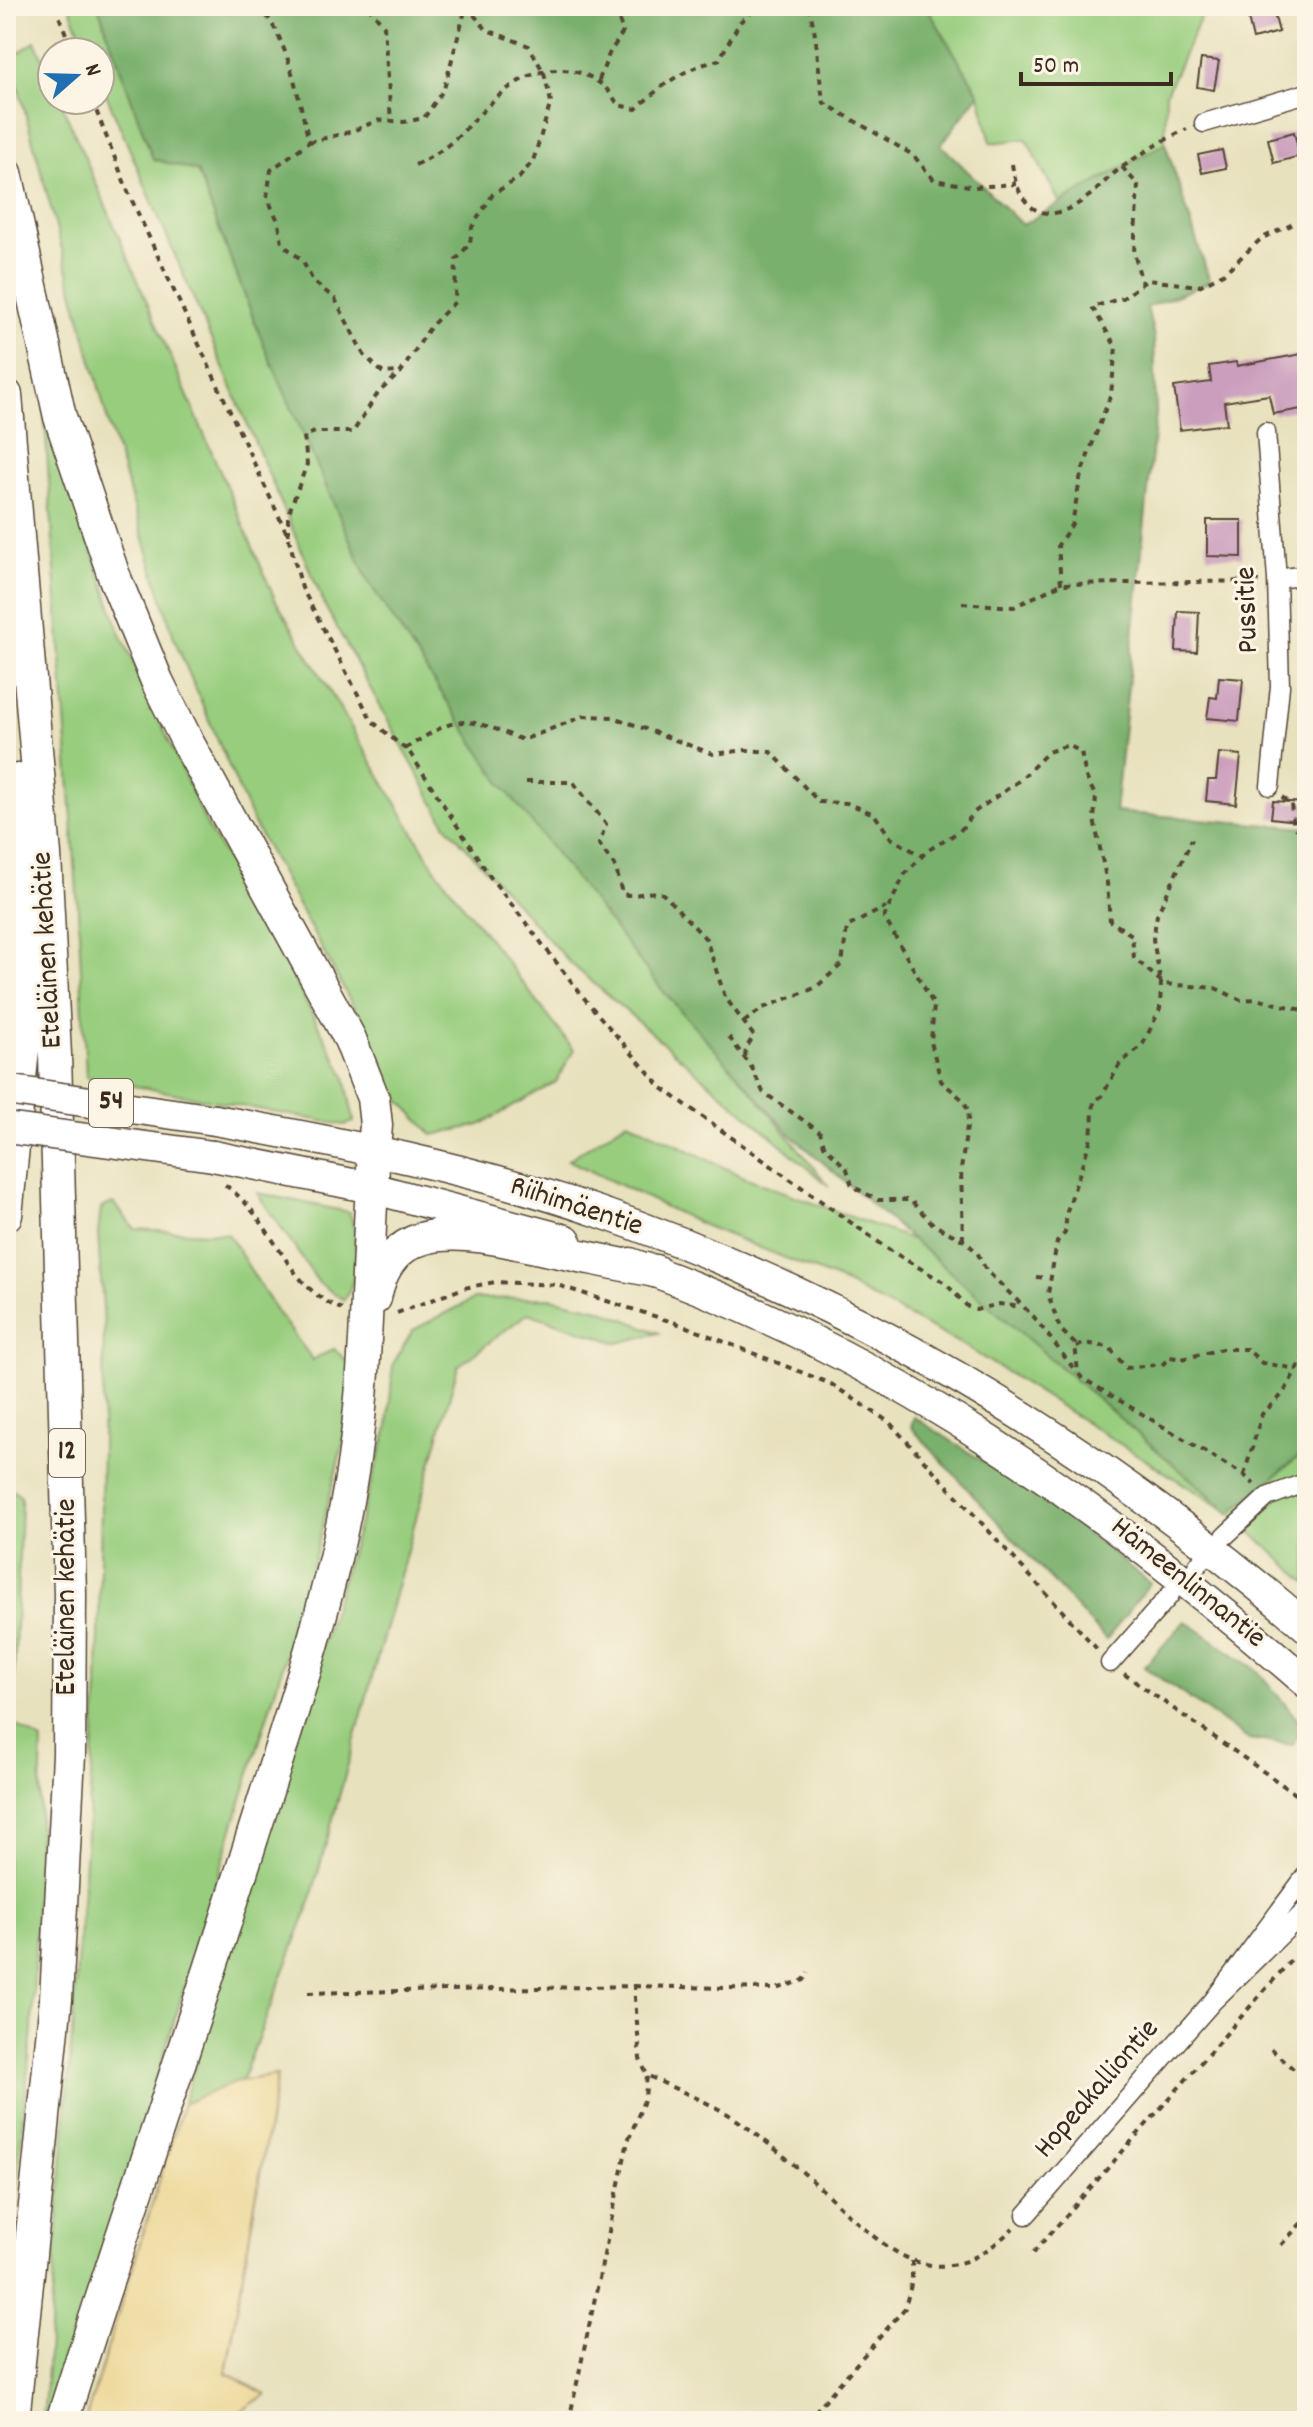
<svg xmlns="http://www.w3.org/2000/svg" width="1313" height="2427" viewBox="0 0 1313 2427" font-family="Dekko,sans-serif">
<style>
.green{fill:#98cd7e;stroke:#6a7c4e;stroke-width:2}
.forest{fill:#7ab06d;stroke:#5a6d46;stroke-width:2}
.sand{fill:#eeda9e;stroke:#94825e;stroke-width:2}
.building{fill:#cb9ebd}
.lines{fill:none;stroke-linecap:round;stroke-linejoin:round}
.minor-casing{stroke:#554536;stroke-width:21}
.primary-casing{stroke:#554536;stroke-width:33}
.trunk-casing{stroke:#554536;stroke-width:35}
.path{stroke:#554536;stroke-width:4;stroke-dasharray:6 6;stroke-linecap:butt}
.minor{stroke:#fff;stroke-width:18}
.primary{stroke:#fff;stroke-width:30}
.trunk{stroke:#fff;stroke-width:32}
.primary-bridge-casing{stroke:#554536;stroke-width:33;stroke-linecap:butt}
.primary-bridge{stroke:#fff;stroke-width:30}
.labels{text-anchor:middle;dominant-baseline:central;stroke-width:6;stroke-linejoin:round;paint-order:stroke}
.shield{fill:#fcf5e5;stroke:#75675a;stroke-width:2}
.shield-label{font-size:28px;font-weight:bold;fill:#3b2a1e}
.street-label{font-size:30px;fill:#3b2a1e;stroke:#fcf5e5}
</style>
<rect width="100%" height="100%" fill="#fcf5e5"/>
<filter id="ink" filterUnits="userSpaceOnUse"><feTurbulence type="fractalNoise" baseFrequency=".0125" numOctaves="2"/><feDisplacementMap in="SourceGraphic" scale="16" xChannelSelector="R" yChannelSelector="G"/><feConvolveMatrix kernelMatrix="1 2 1 2 8 2 1 2 1" color-interpolation-filters="sRGB"/></filter>
<filter id="wash" filterUnits="userSpaceOnUse"><feTurbulence type="fractalNoise" baseFrequency=".006" numOctaves="4" result="noise"/><feDisplacementMap in="SourceGraphic" scale="32" xChannelSelector="R" yChannelSelector="G"/><feGaussianBlur stdDeviation="1.8" result="paint"/><feColorMatrix in="noise" values="0 0 0 0 0 0 0 0 0 0 0 0 0 0 0 0 0 1.4 0 .05"/><feComposite in="paint" operator="in"/></filter>
<g filter="url(#wash)">
<rect width="100%" height="100%" fill="#e8e1be"/>
<!-- green -->
<path class="green" d="M69,6H98L153,159L197,171L265,348L500,782L829,1186L568,961L446,825L326,608L100,80V52H88Z
M926,6H1206L1166,93L1165,143L1060,203L1026,139L991,143L979,94Z
M35,41L52,81V100H60L275,599L434,867L574,1050L556,1082L480,1125L433,1135L396,1096L374,1045L253,822L175,641L109,425L11,59Z
M44,408L120,632L208,828L270,934L345,1076L354,1122L344,1125L86,1077L78,908Z
M628,1121L744,1177L913,1240L1230,1513L1307,1450V1583L1230,1513L963,1345L837,1279L701,1224L568,1160Z
M257,1193L349,1212C360,1238 359,1278 344,1300L319,1283Z
M113,1203L135,1229L228,1234L277,1312L313,1360L334,1349L353,1367L344,1439L310,1576L52,2421H43L98,1687L104,1325L98,1234L101,1208Z
M550,1298L600,1309L659,1333L618,1343L528,1313L458,1366L308,1909L242,2080L183,2104L388,1428L393,1364L413,1330L474,1299Z
M6,1484L21,1497V1506L12,1723L42,1741L32,2030L6,2285Z"/>
<!-- forest -->
<path class="forest" d="M98,6H926L979,94L941,145L1022,225L1165,143L1210,282L1147,307L1154,337L1156,413L1115,812L1307,828V1450L1230,1513L791,1135L663,991L500,782L368,581L265,348L197,171L153,159Z
M914,1417L1048,1503L1150,1583L1106,1640L911,1427Z
M1185,1621L1257,1670L1302,1725L1293,1745L1248,1739L1144,1667Z"/>
<!-- sand -->
<path class="sand" d="M277,2075L226,2373L266,2394L227,2421H85L183,2104L235,2082Z"/>
<g id="blocks">
<!-- building -->
<path class="building" d="M1252,6H1272L1279,32L1253,39L1247,14L1254,13Z
M1201,59L1219,61L1214,90L1197,87Z
M1294,132L1300,156L1274,163L1268,139Z
M1222,150L1226,168L1202,173L1198,155Z
M1307,353V408L1273,414L1269,395L1224,402L1227,424L1180,430L1174,387L1211,382L1209,366L1236,362L1237,366Z
M1207,520H1242V557L1207,556Z
M1178,611L1199,612L1197,652L1176,651Z
M1219,677L1243,679L1239,721L1207,718L1210,697L1217,698Z
M1219,753L1241,755L1236,804L1206,801L1208,780H1216Z
M1273,801L1307,803V822L1271,818Z"/>
</g>
</g>
<g filter="url(#ink)">
<use href="#blocks" fill-opacity="0" stroke="#554536" stroke-width="2"/>
<g class="lines">
<!-- minor casing -->
<g class="minor-casing">
<path id="minor" d="M1204,123L1307,93
M1266,432L1277,579L1280,686L1270,786
M1277,579L1307,575
M1225,1536L1267,1497L1307,1482
M1197,1566L1201,1561
M1110,1663L1170,1595
M1307,1874L1212,2002L1307,1909
M1026,2215L1212,2002"/>
</g>
<!-- primary casing -->
<g class="primary-casing">
<path id="primary" d="M215,1120C344,1143 473,1169 596,1211C860,1302 1096,1446 1307,1627
M213,1156L372,1188L566,1240
M630,1263C886,1352 1104,1507 1307,1683"/>
</g>
<!-- trunk casing -->
<g class="trunk-casing">
<path id="trunk" d="M6,173L60,417L114,576L157,681L189,745L350,1039L373,1098L376,1125C365,1251 371,1376 347,1501C326,1615 287,1727 252,1838C191,2033 124,2226 62,2421
M6,395L45,855L55,1055L70,1593L69,1755L56,1999L13,2421
M6,1215L23,1049L18,780
M375,1298C392,1208 482,1236 545,1249C581,1256 618,1264 655,1271"/>
</g>
<!-- path -->
<path class="path" d="M55,6L73,52
M258,6C287,32 300,104 309,142L271,170L267,197L279,223L282,244L302,260L313,281L335,299L364,355L383,373L398,372
M368,6L384,26L391,121
M808,6C819,38 817,70 824,103L913,155L934,180L975,187L1016,184
M599,80L609,54L623,32L614,6
M92,100L129,194L288,536L302,588L372,721L410,753L491,878L588,1003L662,1088L891,1251L945,1283L968,1307L976,1310L999,1304L1021,1307
M309,142L350,132L379,120L404,122L424,118L444,89L466,7
M1012,164C1019,214 1048,228 1089,196C1099,189 1107,178 1117,171C1137,156 1164,139 1187,129
M415,165C463,144 477,108 516,83C552,60 598,67 618,105L636,109C662,85 684,68 719,60L740,22L759,6
M1122,167L1138,185L1134,252L1142,284
M288,535V515L307,464L304,436L315,432H353L378,393L401,372L431,326L455,302L456,260L470,243L472,227L493,194L519,178L533,161L551,102L544,73L529,46L487,30L466,6
M1061,584L1058,545L1072,524L1081,474L1111,394L1116,347L1092,307L1123,298L1147,280L1199,286L1223,274L1262,238L1307,218
M962,603L1014,607L1061,584L1259,581
M405,749C461,713 463,716 523,740L584,716L613,717L713,754L746,750L771,752L819,802L847,803L874,814L891,838L922,856
M526,782H573L606,824L599,844L616,868L622,894C637,898 649,889 663,894L706,939L725,997L754,1036L746,1048L745,1058
M1282,797L1291,804L1294,827L1307,834
M1160,978L1153,939L1157,915L1192,839
M1161,982L1160,1009L1143,1044L1120,1064L1102,1096L1094,1101L1091,1138L1067,1211L1065,1233L1057,1242L1048,1294L1060,1329L1075,1344L1078,1373L1082,1378L1244,1475L1254,1484
M744,1022L763,1008L815,988L842,964L847,927L886,907
M729,1037L752,1068L763,1092L820,1132L824,1145L847,1169L852,1186L878,1200H910L934,1225L963,1240L977,1252L986,1270L1034,1317L1077,1373
M225,1185C275,1220 285,1288 342,1309
M963,1240L961,1170L969,1112L963,1100L941,1081L931,1042L934,1005L884,917L905,874L927,851L960,831L973,813L1020,780L1048,752L1068,745L1081,752L1086,777L1096,797L1094,819L1107,883L1110,921L1132,935L1134,958L1164,984L1215,988L1241,1000L1256,999L1307,1011
M1036,1277L1048,1278
M397,1313L464,1288L495,1282L557,1285L682,1325L831,1384L889,1422L1097,1649
M1077,1347L1084,1343L1109,1347L1126,1368L1163,1364L1170,1357L1182,1359L1222,1349H1247L1262,1363L1297,1369
M1244,1475L1262,1414L1283,1394L1307,1350
M1124,1674L1307,1802
M634,1986L776,1989L804,1980L808,1972
M308,1993L634,1986L640,2059L647,2075C679,2092 715,2103 744,2125C774,2147 802,2171 829,2196C890,2254 939,2302 1013,2228
M1271,2049L1307,2081
M1281,2245L1306,2218
M1033,2253L1293,1958L1307,1952
M569,2421L628,2141L645,2098L647,2075
M807,2421L905,2308L912,2281V2261"/>
<!-- minor -->
<use href="#minor" class="minor"/>
<!-- primary -->
<use href="#primary" class="primary"/>
<!-- trunk -->
<use href="#trunk" class="trunk"/>
<!-- primary-bridge casing -->
<g class="primary-bridge-casing">
<path id="primary-bridge" d="M6,1090L215,1120
M6,1128L213,1156"/>
</g>
<!-- primary-bridge -->
<use href="#primary-bridge" class="primary-bridge"/>
</g>
</g>
<g class="labels">
<!-- shield labels -->
<g class="shield">
<rect x="89" y="1079" width="44" height="48" rx="6"/>
<rect x="49" y="1429" width="36" height="48" rx="6"/>
</g>
<g class="shield-label">
<text x="111" y="1103">54</text>
<text x="67" y="1453">12</text>
</g>
<!-- street labels -->
<g class="street-label">
<text transform="translate(1249 610) rotate(-92)">Pussitie</text>
<text transform="translate(49 950) rotate(-93)">Eteläinen kehätie</text>
<text transform="translate(576 1208) rotate(18)">Riihimäentie</text>
<text transform="translate(1187 1584) rotate(39)">Hämeenlinnantie</text>
<text transform="translate(68 1597) rotate(-90)">Eteläinen kehätie</text>
<text transform="translate(1098 2090) rotate(-49)">Hopeakalliontie</text>
</g>
</g>
<!-- margin -->
<rect width="1313" height="2427" fill="none" stroke="#fcf5e5" stroke-width="32"/>
<!-- north arrow -->
<g transform="translate(76 76) rotate(70)"><circle r="38" fill="#fcf5e5" stroke="#afa495" stroke-width="2"/>
<path d="M0-6L14 30L0 20L-14 30Z" fill="#1f6fb2"/>
<text y="-12" font-size="22" font-weight="bold" text-anchor="middle" fill="#3b2a1e">N</text>
</g>
<!-- scale -->
<path d="M1021 72v12h150v-12" fill="none" stroke="#3b2a1e" stroke-width="4"/>
<text x="1033" y="72" font-size="24" fill="#3b2a1e" stroke="#fcf5e5" stroke-width="6" paint-order="stroke">50 m</text>
</svg>
